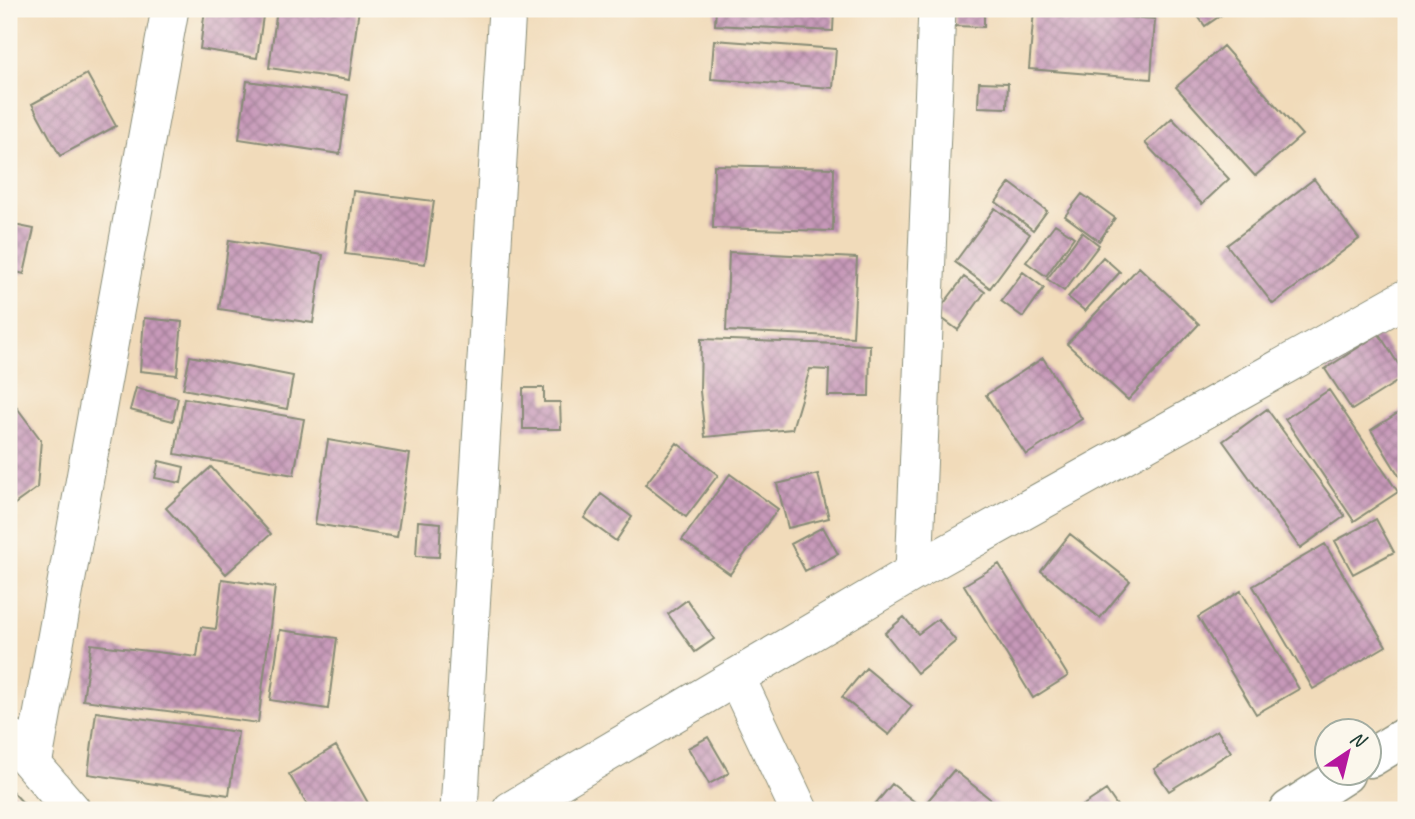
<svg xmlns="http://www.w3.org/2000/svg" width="1415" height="819" viewBox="0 0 1415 819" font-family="Caveat,sans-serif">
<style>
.building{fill:url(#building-cross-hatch)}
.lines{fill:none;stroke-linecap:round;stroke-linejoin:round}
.minor-casing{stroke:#888c77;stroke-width:39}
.tertiary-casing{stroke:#888c77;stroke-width:41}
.minor{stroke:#fff;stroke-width:37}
.tertiary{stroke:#fff;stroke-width:38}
</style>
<defs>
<pattern id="building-cross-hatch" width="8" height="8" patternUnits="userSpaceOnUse" patternTransform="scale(1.75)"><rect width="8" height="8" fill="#c799b9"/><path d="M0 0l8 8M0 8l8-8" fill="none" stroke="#a17e97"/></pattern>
</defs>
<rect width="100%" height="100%" fill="#fbf7ec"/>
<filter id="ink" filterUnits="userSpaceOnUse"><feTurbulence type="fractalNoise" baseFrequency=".0143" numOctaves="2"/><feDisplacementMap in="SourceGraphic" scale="14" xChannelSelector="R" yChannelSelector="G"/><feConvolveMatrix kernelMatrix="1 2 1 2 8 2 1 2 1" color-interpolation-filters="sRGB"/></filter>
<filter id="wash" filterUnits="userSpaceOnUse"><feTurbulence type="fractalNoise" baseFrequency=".00686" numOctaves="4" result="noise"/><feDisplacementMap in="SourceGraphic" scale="28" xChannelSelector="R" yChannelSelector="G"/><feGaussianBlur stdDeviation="1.57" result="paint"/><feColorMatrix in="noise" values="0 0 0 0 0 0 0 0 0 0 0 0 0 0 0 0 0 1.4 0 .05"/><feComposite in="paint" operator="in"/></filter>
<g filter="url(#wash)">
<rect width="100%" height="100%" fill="#f1dbba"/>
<g id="blocks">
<!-- building -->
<path class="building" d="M205,9H264L257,58L200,49Z
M277,9H359L349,80L269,68Z
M716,9H834L833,31L715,25Z
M954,9H984V27L954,26Z
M1193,9H1230L1205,26Z
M1034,10L1155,19L1151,79L1029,69Z
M714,40L836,49L833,88L711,79Z
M1223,46L1302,135L1255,176L1176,87Z
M87,74L116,126L60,156L32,104Z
M247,81L348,95L340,154L239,139Z
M979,82L1008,83L1007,108L978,107Z
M1172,118L1229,179L1202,204L1145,143Z
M714,165L834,168L833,231L713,228Z
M1314,179L1359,239L1273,304L1227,245Z
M1010,183L1047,211L1033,230L996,202Z
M353,191L434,201L425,264L345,254Z
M1082,194L1115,218L1099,241L1065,216Z
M995,208L1030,234L990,288L955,262Z
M9,224L34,229L24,274L9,270Z
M1055,224L1074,237L1046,276L1026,262Z
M1082,232L1099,245L1064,291L1047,279Z
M229,240L323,255L313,323L219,309Z
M729,252L857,258L853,337L726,331Z
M1103,257L1120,272L1085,311L1068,297Z
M1139,267L1199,324L1128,400L1067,344Z
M1023,272L1044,288L1023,317L1001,301Z
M964,277L985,292L958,330L936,314Z
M144,318L182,322L177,375L140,371Z
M1379,334L1406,376L1352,410L1325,369Z
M701,339L870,345L869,396H828L829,370L810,369L792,429L705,437L700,391Z
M190,356L293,376L287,409L183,389Z
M1043,358L1082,419L1026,455L986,395Z
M136,388L178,398L173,421L130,410Z
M523,388H544V402H560L561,429H523Z
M1329,390L1398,492L1354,521L1285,419Z
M9,397L41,440L37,488L9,508Z
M184,398L304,419L294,475L175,454Z
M1406,408V487L1371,430Z
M1267,409L1345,516L1300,548L1223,441Z
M328,440L410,454L397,537L315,524Z
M677,443L718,475L686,517L645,485Z
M159,461L184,467L181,483L155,478Z
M211,467L271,534L226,574L166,508Z
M730,474L778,509L730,574L682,540Z
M818,474L829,518L788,528L777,484Z
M601,494L632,517L616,541L584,518Z
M1376,519L1394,552L1353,574L1335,541Z
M418,521L441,523L439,557L416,556Z
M823,527L838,554L805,571L791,544Z
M1070,534L1130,581L1100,618L1041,571Z
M1325,544L1386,646L1313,689L1253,586Z
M999,564L1068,676L1033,698L964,585Z
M222,579L275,587L258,723L83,700L91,644L197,657L201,627L216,629Z
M1241,591L1299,689L1256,714L1198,617Z
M687,600L714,639L695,652L668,614Z
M904,617L918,634L938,619L956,641L917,673L885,633Z
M280,630L337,638L328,709L270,700Z
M866,668L912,706L889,735L842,697Z
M96,712L238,732L229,795L88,774Z
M1217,730L1231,752L1169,791L1154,769Z
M708,737L729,773L709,784L688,748Z
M336,746L372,810H310L289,774Z
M954,770L1004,810H932L925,804Z
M892,784L925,810H870Z
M9,788L27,807L24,810H9Z
M1106,790L1120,810H1076Z"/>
</g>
</g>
<g filter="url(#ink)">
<use href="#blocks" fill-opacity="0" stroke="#888c77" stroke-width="2"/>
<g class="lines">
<!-- minor casing -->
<g class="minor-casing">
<path id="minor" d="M914,572L937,9
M736,677L799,810
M9,737L72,810
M33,765L170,9
M459,810L507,9
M511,810L914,572L1406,298"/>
</g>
<!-- tertiary casing -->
<g class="tertiary-casing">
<path id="tertiary" d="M1370,758L1406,736
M1289,810L1345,774"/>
</g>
<!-- minor -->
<use href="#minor" class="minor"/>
<!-- tertiary -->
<use href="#tertiary" class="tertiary"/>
</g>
</g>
<!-- margin -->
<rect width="1415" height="819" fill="none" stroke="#fbf7ec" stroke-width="35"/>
<!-- north arrow -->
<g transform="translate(1348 752) rotate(35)"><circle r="33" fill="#fbf7ec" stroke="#a3ada2" stroke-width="2"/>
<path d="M0-5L12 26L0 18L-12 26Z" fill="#b5179e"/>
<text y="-10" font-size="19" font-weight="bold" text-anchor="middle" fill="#1f3d34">N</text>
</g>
</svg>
